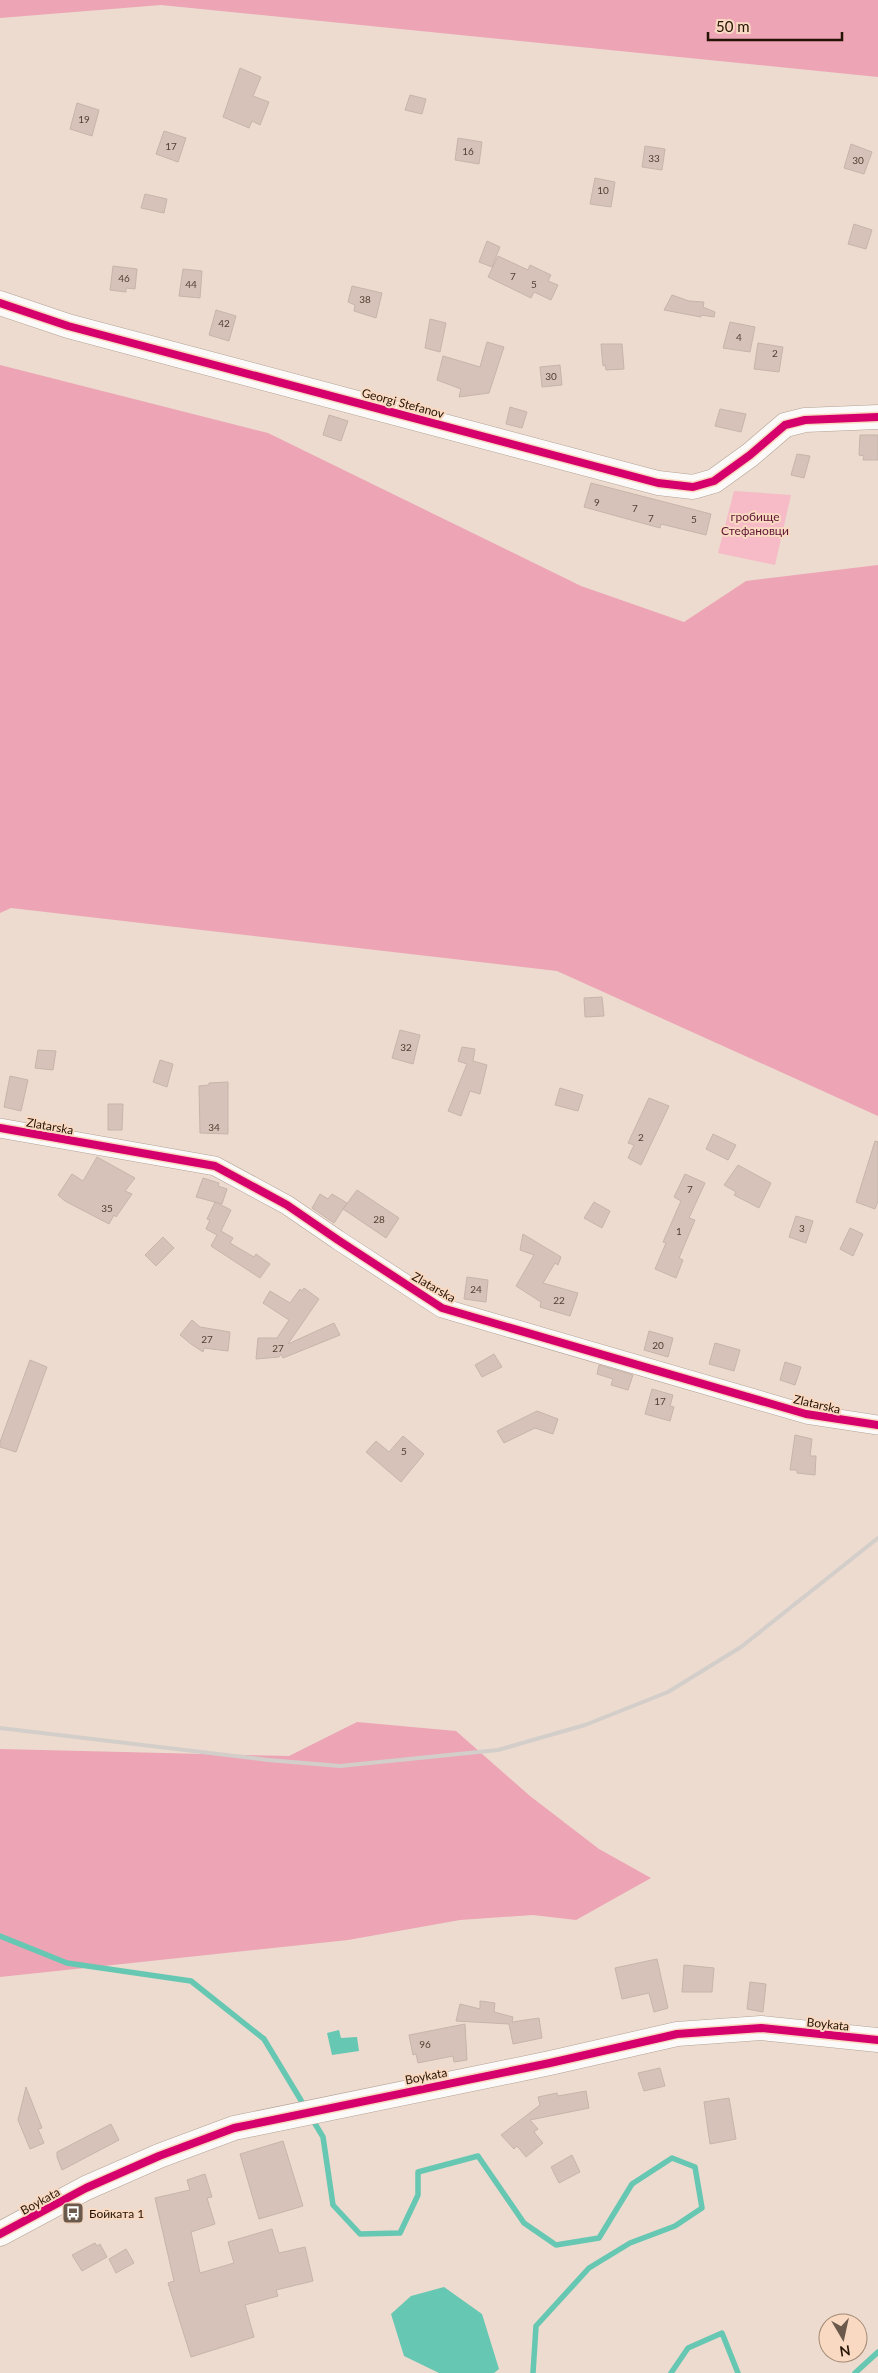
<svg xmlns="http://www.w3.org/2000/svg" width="878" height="2373" viewBox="0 0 878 2373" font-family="Lato,sans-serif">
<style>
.green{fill:#f6bbc6}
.forest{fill:#eda4b5}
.water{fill:#66c7b3}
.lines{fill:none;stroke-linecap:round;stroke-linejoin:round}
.stream{stroke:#66c7b3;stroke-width:5.5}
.building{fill:#d6c2b8;stroke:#c7b4ab}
.minor-casing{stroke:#b3a295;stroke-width:20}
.tertiary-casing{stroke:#b3a295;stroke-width:25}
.minor{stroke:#fcfaf8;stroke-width:19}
.tertiary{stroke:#fcfaf8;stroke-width:24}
.rail{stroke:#d3ceca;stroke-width:4}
.cycleway-casing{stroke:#f9d9c1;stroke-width:11}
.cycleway{stroke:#d6006c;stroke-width:8}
.labels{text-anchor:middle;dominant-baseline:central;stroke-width:4;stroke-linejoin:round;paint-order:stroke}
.number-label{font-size:10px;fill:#534033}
.street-label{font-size:12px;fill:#251304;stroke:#f9d9c1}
.park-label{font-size:12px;fill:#5e1433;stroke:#f9d9c1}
.poi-label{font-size:12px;fill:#251304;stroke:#f9d9c1;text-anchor:start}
</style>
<rect width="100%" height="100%" fill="#ecdbce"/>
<!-- green -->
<path class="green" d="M734,491L791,495L775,565L718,553Z"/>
<!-- forest -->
<path class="forest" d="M0,0H878V77L161,5L0,18Z
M0,365L268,433L581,586L684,622L746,581L878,565V1116L557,971L11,908L0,913Z
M357,1722L456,1731L530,1796L599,1849L651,1878L576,1920L533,1915L460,1920L348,1940L0,1977V1749L289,1756Z"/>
<!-- water -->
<path class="water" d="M339,2030L341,2038L357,2037L359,2051L332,2055L327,2033Z
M444,2287L482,2314L499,2369L494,2373H439L404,2356L391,2314L411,2296Z"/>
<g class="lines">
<!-- stream -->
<path class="stream" d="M0,1936L67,1963L191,1981L264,2039L305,2107
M311,2117L323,2137L333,2205L360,2234L400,2233L418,2195V2172L478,2156L524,2223L556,2245L599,2238L632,2184L672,2158L695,2167L702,2208L675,2226L630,2243L589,2268L536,2326L533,2373
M671,2373L688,2348L722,2333L738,2373
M855,2373L878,2352"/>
</g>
<!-- building -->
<path class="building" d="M240,68L261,77L253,96L269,102L260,125L252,121L249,128L223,117Z
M410,95L426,99L422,114L405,110Z
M77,103L99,110L92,136L70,129Z
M164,131L186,138L178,162L156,154Z
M458,138L482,142L479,164L455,160Z
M851,144L872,152L864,174L844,168Z
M645,146L665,149L662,170L642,167Z
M595,178L615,182L611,207L590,204Z
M145,194L167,199L164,213L141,208Z
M854,224L872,230L866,249L848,244Z
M487,241L500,247L492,267L479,262Z
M498,256L528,270L530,265L551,275L548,281L558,285L551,300L534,292L531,298L488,277Z
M113,266L137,269L135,289L126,288V292L110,290Z
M183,269L202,271L200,298L179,296Z
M352,286L382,293L376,318L354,311L355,305L348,302Z
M672,295L689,301L704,302L703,307L715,312L714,317L701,315V317L664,310Z
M216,310L236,316L229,341L209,335Z
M430,319L446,323L440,352L425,348Z
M730,322L755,327L750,352L723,348Z
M487,342L504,347L489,393L459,397L461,389L437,380L443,356L480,367Z
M758,343L783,347L779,372L754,369Z
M601,344H622L624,369L606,370L605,365L603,366Z
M560,365L562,385L542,387L540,367Z
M510,407L527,412L522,428L506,424Z
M720,409L746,414L741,432L715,426Z
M329,415L348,421L341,441L323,435Z
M860,435H878V460H863L864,456L859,455Z
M797,454L810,456L804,478L791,475Z
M591,483L711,514L706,535L661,524L660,528L584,507Z
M602,997L604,1016L585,1017L584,998Z
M400,1030L420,1035L413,1064L392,1058Z
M462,1047L475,1049L473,1061L487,1065L480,1094L470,1091L461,1116L448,1111L467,1064L458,1061Z
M38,1050L56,1051L53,1070L35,1068Z
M160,1060L173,1064L167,1087L153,1082Z
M10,1076L28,1080L21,1111L4,1107Z
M228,1082V1134L200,1133L199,1086L209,1085V1083Z
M560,1088L583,1095L578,1111L555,1105Z
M649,1098L669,1106L641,1165L628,1158L634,1145L628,1143Z
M108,1104H123L122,1130H108Z
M713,1134L736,1145L728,1160L706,1149Z
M875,1141L878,1142V1201L875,1209L856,1202Z
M97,1157L135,1178L125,1191L132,1194L116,1217L114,1215L109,1224L65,1201L58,1195L72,1174L83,1181Z
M738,1165L771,1183L759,1208L734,1195L736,1192L724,1185Z
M685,1174L705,1183L689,1218L695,1220L679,1258L683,1260L676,1278L655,1269L666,1243L663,1242L681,1201L674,1197Z
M203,1178L219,1183L218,1186L227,1189L222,1204L196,1197Z
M357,1190L399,1218L386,1238L343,1209Z
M320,1194L328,1199L332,1194L347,1203L334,1223L312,1208Z
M215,1202L231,1210L221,1231L233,1238L230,1243L254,1257L256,1254L270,1264L260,1278L211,1246L217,1235L206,1229L210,1220L207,1219Z
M594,1202L610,1211L602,1228L584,1218Z
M796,1216L813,1221L806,1243L789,1237Z
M850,1228L863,1234L853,1256L840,1249Z
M523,1234L561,1257L558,1265L555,1263L543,1283L578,1293L570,1316L540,1307L541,1302L516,1286L534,1255L520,1250Z
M163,1237L174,1248L156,1266L145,1255Z
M467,1277L488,1280L486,1302L464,1299Z
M304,1288L319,1299L288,1344L334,1323L340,1335L283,1358L281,1354L279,1357L256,1359L258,1338H277L289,1320L263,1303L270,1291L290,1303L300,1289L302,1291Z
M192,1320L200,1327L230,1332L228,1351L204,1348L203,1352L191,1344L180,1335Z
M649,1331L673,1338L668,1357L644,1350Z
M715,1343L740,1350L734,1371L709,1364Z
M494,1354L502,1367L482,1377L475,1365Z
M30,1360L47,1367L16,1452L0,1447V1442Z
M785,1362L801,1367L795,1385L780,1380Z
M599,1365L633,1375L628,1390L611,1385L613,1379L597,1374Z
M652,1389L673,1395L670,1406L674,1407L670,1421L645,1414Z
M537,1411L558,1419L553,1434L535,1428L504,1443L497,1431Z
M795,1435L812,1439L810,1456H816L815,1475L797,1473V1470H790Z
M403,1436L424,1454L401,1482L366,1452L376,1441L389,1452Z
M657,1959L668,2008L654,2012L649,1993L622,1999L615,1968Z
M684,1965L714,1968L712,1992H682Z
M750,1982L766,1984L763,2012L747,2009Z
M480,2001L495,2003L494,2012L513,2017L512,2022L539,2018L542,2038L513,2044L509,2024L456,2021L460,2004L480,2009Z
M465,2024L467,2060L454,2062L453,2056L418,2063L416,2054L413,2055L409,2035Z
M660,2068L665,2086L644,2091L638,2073Z
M26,2087L42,2128L38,2129L44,2143L30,2149L18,2120Z
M586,2091L589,2108L530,2120L538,2129L534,2132L543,2143L526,2157L517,2146L514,2149L501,2135L540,2105L538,2097L557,2093L558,2096Z
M729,2098L736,2139L710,2144L704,2102Z
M111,2124L119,2140L62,2170L57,2157V2152Z
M283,2141L303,2206L259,2219L240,2154Z
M572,2155L580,2172L559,2183L551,2167Z
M205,2174L212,2197L207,2198L215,2224L191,2232L200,2273L234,2263L228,2242L272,2229L279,2253L305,2247L313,2281L276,2290L278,2296L245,2305L254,2337L191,2357L168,2283L174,2281L155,2198L190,2190L187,2180Z
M95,2243L97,2246L100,2244L107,2257L82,2271L72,2255Z
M126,2249L134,2263L116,2273L109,2259Z"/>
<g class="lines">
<!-- minor casing -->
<g class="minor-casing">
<path id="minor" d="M0,1128L215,1166L287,1205L338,1240L442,1308L806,1414L878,1425"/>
</g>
<!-- tertiary casing -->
<g class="tertiary-casing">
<path id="tertiary" d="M0,303L68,326L658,483L693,487L714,481L750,455L785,425L805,420L878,417
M0,2234L86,2188L159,2156L234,2128L550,2063L677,2034L761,2028L878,2040"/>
</g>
<!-- minor -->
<use href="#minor" class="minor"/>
<!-- tertiary -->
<use href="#tertiary" class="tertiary"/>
<!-- rail -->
<path class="rail" d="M0,1728L268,1760L340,1766L498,1750L585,1725L668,1692L741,1647L878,1538"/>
<!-- cycleway casing -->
<g class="cycleway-casing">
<path id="cycleway" d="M0,303L68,326L658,483L693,487L714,481L750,455L785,425L805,420L878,417
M0,1128L215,1166L287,1205L338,1240L442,1308L806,1414L878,1425
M0,2234L86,2188L159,2156L234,2128L550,2063L677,2034L761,2028L878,2040"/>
</g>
<!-- cycleway -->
<use href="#cycleway" class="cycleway"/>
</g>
<!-- icons -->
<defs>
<g id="bus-square" transform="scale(1.125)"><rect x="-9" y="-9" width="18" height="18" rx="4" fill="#6b594b" stroke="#f9d9c1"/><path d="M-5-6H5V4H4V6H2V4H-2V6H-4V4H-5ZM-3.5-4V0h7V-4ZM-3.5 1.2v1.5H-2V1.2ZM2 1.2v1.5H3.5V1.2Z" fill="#fff"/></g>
</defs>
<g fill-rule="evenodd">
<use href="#bus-square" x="73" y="2213"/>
</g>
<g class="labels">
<!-- number labels -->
<g class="number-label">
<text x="84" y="119">19</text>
<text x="171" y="146">17</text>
<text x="468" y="151">16</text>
<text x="654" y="158">33</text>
<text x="858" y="160">30</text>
<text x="603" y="190">10</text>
<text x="513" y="276">7</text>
<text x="124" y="278">46</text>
<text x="191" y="284">44</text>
<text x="534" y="284">5</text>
<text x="365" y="299">38</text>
<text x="224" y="323">42</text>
<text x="739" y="337">4</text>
<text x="775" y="353">2</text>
<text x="551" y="376">30</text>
<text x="597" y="502">9</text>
<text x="635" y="508">7</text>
<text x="651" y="518">7</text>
<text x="694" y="519">5</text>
<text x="406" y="1047">32</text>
<text x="214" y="1127">34</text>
<text x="641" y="1137">2</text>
<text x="690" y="1189">7</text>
<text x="107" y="1208">35</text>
<text x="379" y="1219">28</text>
<text x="802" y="1228">3</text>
<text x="679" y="1231">1</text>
<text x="476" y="1289">24</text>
<text x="559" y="1300">22</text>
<text x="207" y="1339">27</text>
<text x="658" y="1345">20</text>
<text x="278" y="1348">27</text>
<text x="660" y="1401">17</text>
<text x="404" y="1451">5</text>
<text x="425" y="2044">96</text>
</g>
<!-- street labels -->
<g class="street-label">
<text transform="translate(403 403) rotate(15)">Georgi Stefanov</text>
<text transform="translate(50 1126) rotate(10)">Zlatarska</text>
<text transform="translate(434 1287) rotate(30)">Zlatarska</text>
<text transform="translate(817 1404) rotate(13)">Zlatarska</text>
<text transform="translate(828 2024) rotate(6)">Boykata</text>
<text transform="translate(426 2076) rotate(-11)">Boykata</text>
<text transform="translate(40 2201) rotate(-29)">Boykata</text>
</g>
<!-- park labels -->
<g class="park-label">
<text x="755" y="516">гробище<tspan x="755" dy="14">Стефановци</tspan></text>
</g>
<!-- poi labels -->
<g class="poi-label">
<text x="89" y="2213">Бойката 1</text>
</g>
</g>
<!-- north arrow -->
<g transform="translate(843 2338) rotate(171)"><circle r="24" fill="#f9d9c1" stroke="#a48a75"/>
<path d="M0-4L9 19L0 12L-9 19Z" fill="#6b594b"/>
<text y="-8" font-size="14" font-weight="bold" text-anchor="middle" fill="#251304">N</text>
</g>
<!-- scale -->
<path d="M708 32v8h134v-8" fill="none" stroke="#251304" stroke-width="2.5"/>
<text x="716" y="32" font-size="15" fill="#251304" stroke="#f9d9c1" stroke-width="4" paint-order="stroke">50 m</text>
</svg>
